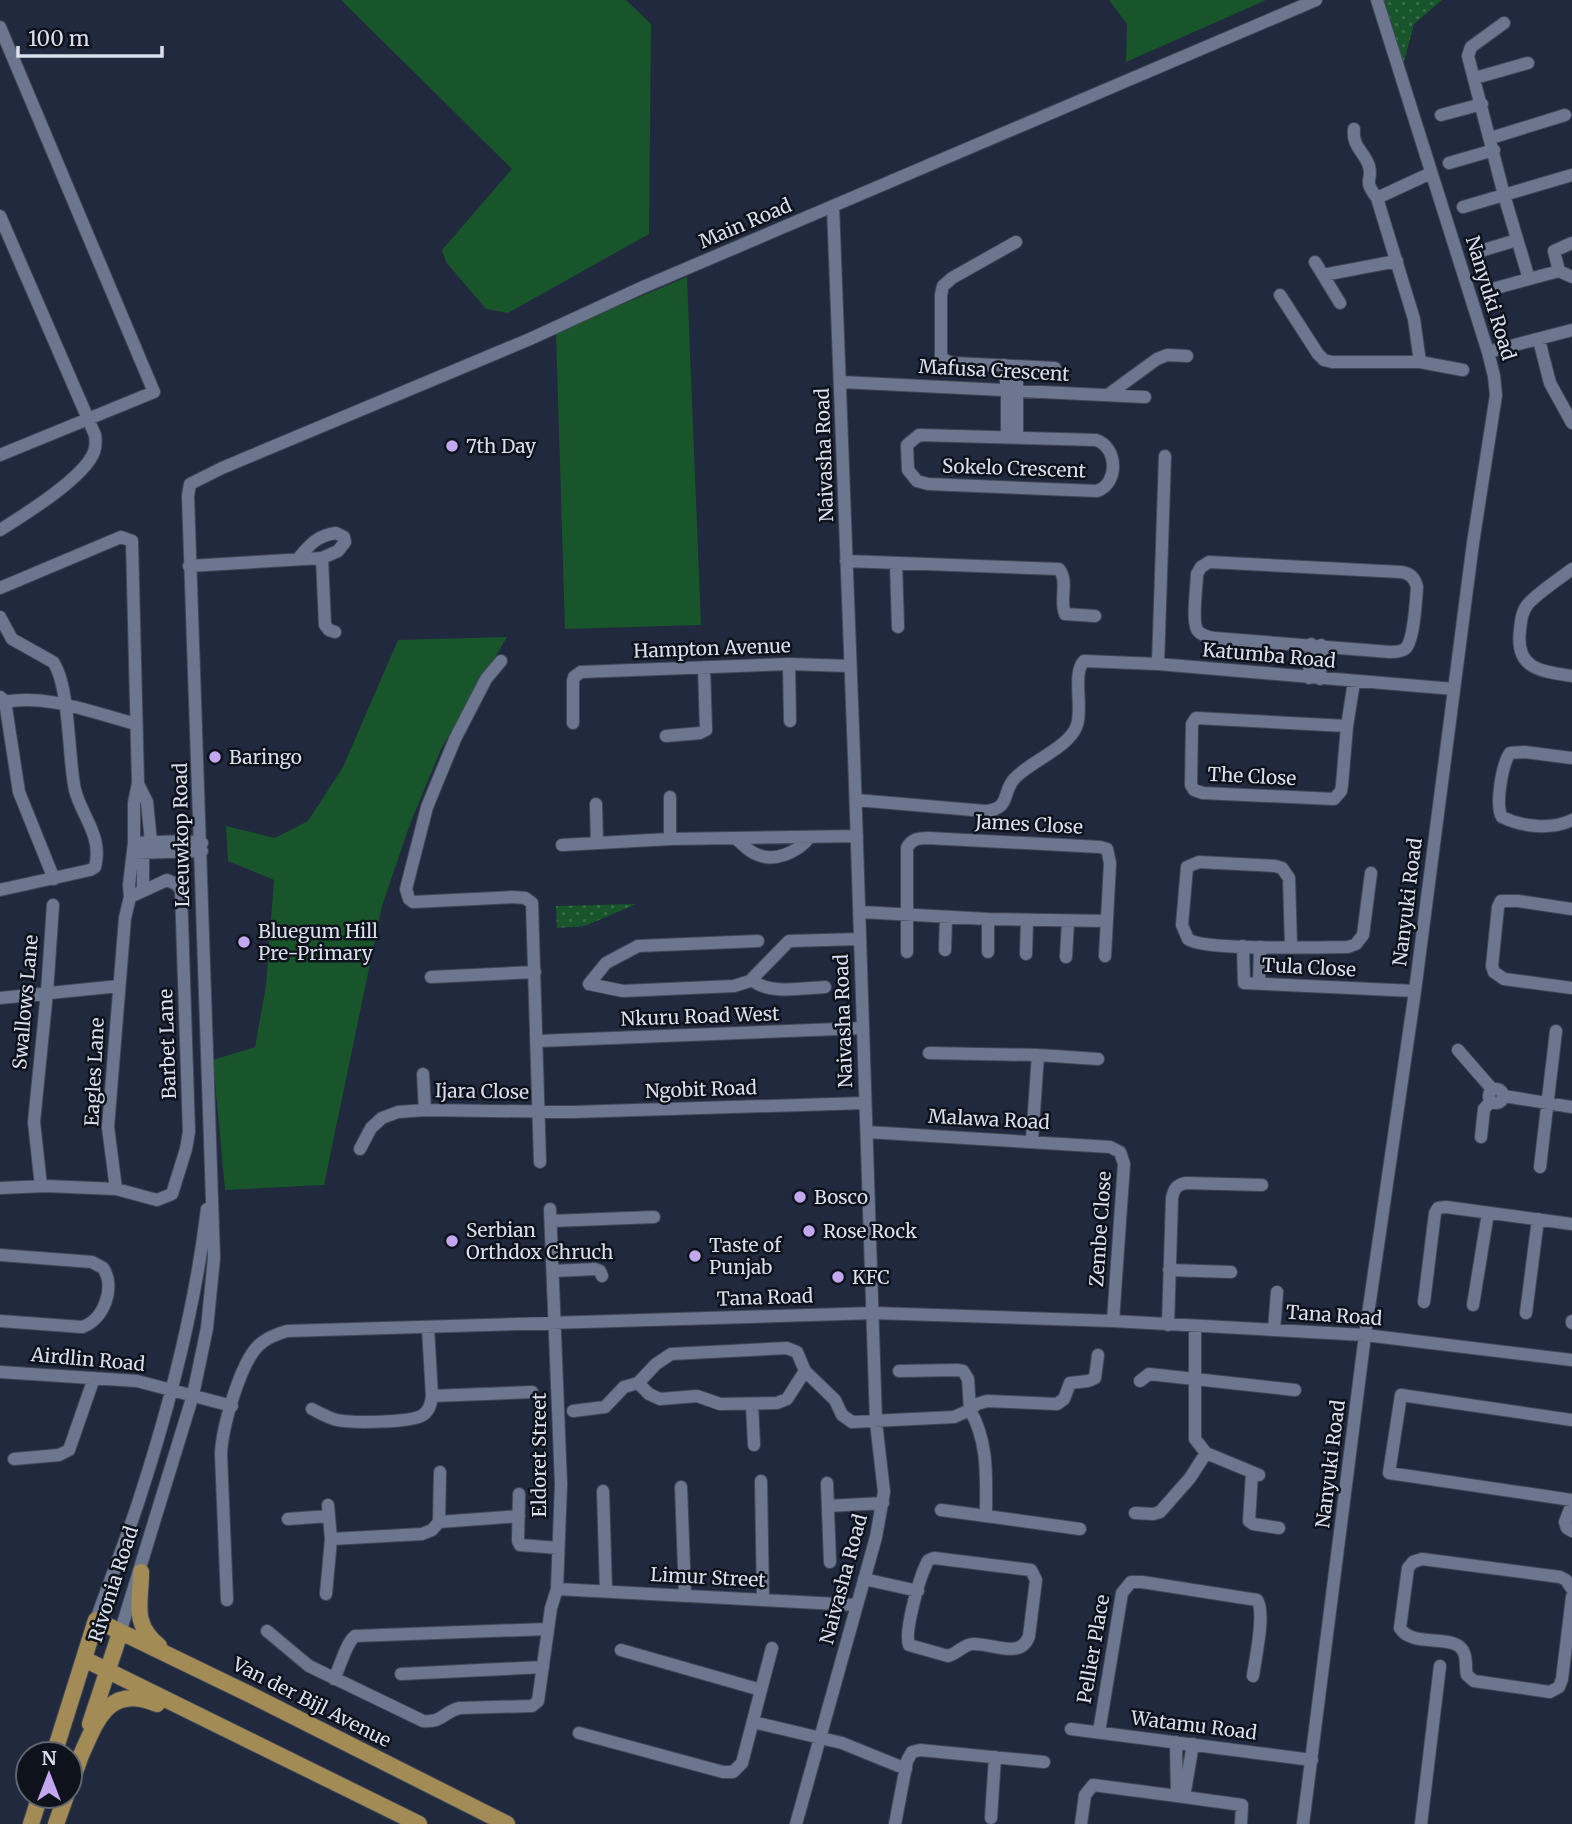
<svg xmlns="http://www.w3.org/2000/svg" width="1572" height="1824" viewBox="0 0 1572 1824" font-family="Merriweather,serif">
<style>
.grass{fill:#19552a}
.park{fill:url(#park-dots)}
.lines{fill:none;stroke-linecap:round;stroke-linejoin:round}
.minor-casing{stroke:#414758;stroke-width:14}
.major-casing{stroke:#414758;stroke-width:18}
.minor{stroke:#6c778f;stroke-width:12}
.major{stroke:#a28b54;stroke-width:16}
.poi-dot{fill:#c4a7f1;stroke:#0e121b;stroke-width:2.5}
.labels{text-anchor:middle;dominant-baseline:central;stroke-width:5;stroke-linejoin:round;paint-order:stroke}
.street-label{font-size:19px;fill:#d9dfed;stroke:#0e121b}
.poi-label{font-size:19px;fill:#d9dfed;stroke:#0e121b;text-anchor:start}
</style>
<defs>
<pattern id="park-dots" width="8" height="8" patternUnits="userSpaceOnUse" patternTransform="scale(1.75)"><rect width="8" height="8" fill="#19552a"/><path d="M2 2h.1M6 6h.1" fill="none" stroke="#3a6d49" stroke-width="1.8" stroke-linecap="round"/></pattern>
</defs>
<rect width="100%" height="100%" fill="#21293e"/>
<!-- grass -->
<path class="grass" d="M341,0H626L651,24L649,234L508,313L486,309L446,262L442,250L512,169Z
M1109,0H1266L1126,62L1127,24Z
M687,277L701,625L565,629L556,332Z
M507,637L441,749L410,824L382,906L324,1185L225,1190L213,1060L255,1047L266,986L274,880L228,861L226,826L275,838L308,821L343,767L398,640Z"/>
<!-- park -->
<path class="park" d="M1380,0H1442L1414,24L1403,65Z
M636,904L585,926L557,928L556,906Z"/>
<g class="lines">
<!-- minor casing -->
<g class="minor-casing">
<path id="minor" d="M1504,23L1471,47L1468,56L1504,195L1529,279L1559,271L1572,277
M0,27L154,392L0,455
M1475,78L1528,63
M1441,115L1482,104
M1491,138L1565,115
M1449,163L1494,150
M1377,198L1431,173
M1463,207L1572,175
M0,216L95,435C96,441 96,446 94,452C84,478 24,515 0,530
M1016,242L952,278L943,286L941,295V357L948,362L955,363L1055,368
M1477,252L1517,240
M1315,262L1340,303
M1559,271L1554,251L1572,243
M1323,275L1397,261
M1489,290L1529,279
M1280,295L1318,354L1324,360L1332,362H1420L1414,319L1377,198C1362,178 1373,183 1369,166C1364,151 1352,147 1354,129
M1539,340L1550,383L1572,423
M1488,352L1572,330
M1420,362L1463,370
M1004,365L1007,391V437
M1017,366V437
M841,382L1145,397
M1109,394L1157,359L1167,355L1187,356
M919,435L1096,440C1118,447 1119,484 1097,491L928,484L917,481L908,470L907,445Z
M322,558L325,625L329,630L335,632
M846,561L1059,569C1069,582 1059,599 1065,614L1095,616
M1209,562L1401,572C1410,573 1415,578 1417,587C1416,600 1414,639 1406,648C1402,652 1395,652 1390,652L1214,638C1209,637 1202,636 1198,631C1191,623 1197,586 1197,574L1201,567Z
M896,563L898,627
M189,566L322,558L338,551L345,542L344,537L336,533C318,535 309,545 298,559
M1572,569C1558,580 1540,591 1528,604C1522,611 1521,620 1520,630C1515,669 1540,671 1572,676
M0,588L121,537L132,541L138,783L134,803V843L129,885L130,897L125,918L108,1127L116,1189
M0,617L12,639L53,662C70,685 68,759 75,790C82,817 103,836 95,867L90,870L0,890
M501,661L486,679L455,739L427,807L406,889L409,899L413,902L513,897L525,898L532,903L540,1162
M789,664L790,721
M1158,664L1165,456
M1309,678L1311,644
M1320,679L1321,645
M0,697L5,701L19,792L54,879
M0,703C44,692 93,713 136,724
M573,723V681L574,677L581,672L789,664L849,666
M1347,726L1196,718L1192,724L1191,785L1194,790L1203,793L1334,799L1341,791L1342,785L1347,726L1354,682
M666,736L700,733L706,730L704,667
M1572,758L1524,752L1510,753C1502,764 1495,806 1502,817C1522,827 1552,830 1572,820
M138,784L147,802L151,842
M670,797V839
M856,800L985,811C1012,809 1001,792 1015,778C1031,761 1070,747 1077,725C1083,708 1072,673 1084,661L1158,664L1454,689
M596,804L597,843
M736,839C742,843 747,850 754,853C773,864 798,852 810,837
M134,843L185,841L202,843
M562,845L670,839L857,836
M133,853L202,851
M143,890V853
M1572,909L1518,901H1501L1498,907L1492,966L1494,972L1504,979L1572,988
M861,912L988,919L1107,921
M988,919V952
M758,941L638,946L606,963L589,984L623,991L734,986L750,981L789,941L860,939
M1243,946L1244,983L1415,991
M1291,946L1289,878L1282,868L1275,866L1199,862L1187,867L1182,925L1188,939C1203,951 1321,947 1348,947L1356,944L1363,935L1371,873
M945,950L946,917
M907,952V848C911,839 919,838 928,838L1100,847L1107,849L1110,863L1105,956
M1026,954L1027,920
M1066,957L1068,921
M431,977L535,972
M752,980C769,995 803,988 825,987
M1259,984L1260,947
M0,998L119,986
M538,1041L863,1028
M1458,1050L1492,1089
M929,1053L1038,1055L1098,1059
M423,1074L425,1110
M1489 1096a7 7 0 1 1 14 0a7 7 0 1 1-14 0Z
M1504,1096L1572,1107
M867,1132L1110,1147L1120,1152L1124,1164L1113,1321
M1481,1137L1484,1109L1491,1101
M1032,1140L1038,1055
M360,1149L371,1128L382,1118L398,1112L425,1110L573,1112L865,1103
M1540,1167L1556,1031
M41,1186L34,1122L47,992L53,905
M0,1188L46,1186L116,1189L157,1200L172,1194L186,1149L189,1132L181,890L176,884L167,880L130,897
M551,1221L654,1217
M0,1255L92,1262L103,1268C116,1287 104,1320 82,1327L0,1321
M1169,1270L1231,1272
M553,1271L595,1269L600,1271L602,1276
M1424,1302L1435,1213L1438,1208L1446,1207L1572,1224
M1473,1305L1488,1213
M1526,1313L1538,1219
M1572,1323V1321
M1168,1325L1172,1198C1174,1189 1176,1185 1186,1183L1262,1185
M1195,1326V1439L1206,1453L1259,1475
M1274,1330L1277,1292
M0,1372L137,1381L232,1406
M1140,1381L1149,1374L1295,1390
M638,1383L656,1364L671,1354L787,1348L797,1352L805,1371L835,1400L842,1415L852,1422L954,1417L970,1410L968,1379L963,1371L957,1370L899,1371
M432,1396L532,1392
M752,1404L754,1445
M312,1409C320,1413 328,1418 337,1420C352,1423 411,1423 423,1415C430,1410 431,1403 432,1396L428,1328
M573,1411L605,1407L624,1387L638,1383L649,1394L660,1399L697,1396L720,1404L777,1403L787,1399L805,1371
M1572,1420L1401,1395L1389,1473L1572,1500
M14,1459L59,1455L69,1450L94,1378
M1252,1473L1249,1521L1253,1524L1279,1528
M761,1481L763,1599
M827,1483L830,1562
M681,1487L685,1595
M603,1491L606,1590
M519,1494L518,1541L520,1545L558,1548
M1572,1504L1565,1522L1567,1528L1572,1531
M828,1506L883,1503
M941,1510L986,1516
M1135,1513L1153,1514L1160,1512L1190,1478L1206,1453
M288,1519L329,1516
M439,1522L440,1472
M1080,1529L986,1516C986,1479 989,1443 970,1410L977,1404L987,1401L1057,1404L1064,1399L1070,1383L1088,1381L1095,1378L1098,1355
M331,1539L422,1534L432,1530L439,1522L519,1516
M934,1558L1031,1570L1036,1580L1029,1636C1021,1660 992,1643 973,1644C964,1644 957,1654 948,1656L909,1645C904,1632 919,1579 926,1565C928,1559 929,1560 934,1558Z
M864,1579L918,1591
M557,1589L856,1605
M1572,1589L1566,1580L1560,1577L1422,1559L1413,1562L1408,1568L1400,1628C1412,1649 1457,1632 1464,1653C1467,1660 1465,1668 1467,1675L1474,1681L1550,1692L1559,1687L1562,1679L1572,1597
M326,1594L331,1539L328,1505
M227,1600L221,1454C222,1428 240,1364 258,1346C266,1338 276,1334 287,1331L874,1313L1113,1321L1365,1335L1572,1360
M96,1620C110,1580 126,1540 139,1500C170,1405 195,1309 207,1209
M267,1631L309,1666L423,1721C443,1723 444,1711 460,1708L532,1706L538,1701L551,1608L557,1589L561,1484L550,1209
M120,1633L193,1395L207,1328L214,1258L188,496L190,484L222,468L530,339L643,287L1316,0
M401,1674L543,1667
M334,1679C340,1667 346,1643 355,1636L547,1629
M761,1690L772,1648
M753,1722L842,1743L906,1769
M1071,1729L1312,1760
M1099,1732L1122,1593L1131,1582H1142L1257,1600C1266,1613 1255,1659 1253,1676
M579,1733L723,1772H733L742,1763L761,1690L621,1650
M1176,1742L1177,1796L1242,1805L1241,1824
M1184,1797L1193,1744
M991,1818L995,1757
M796,1824L876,1537L884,1492L876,1422C862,1017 851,611 833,206
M895,1824L907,1761L912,1752L920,1750L1044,1762
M1081,1824L1085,1795L1093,1785L1177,1796
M1303,1824L1365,1335L1415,991L1473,543L1496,395L1494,376L1488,352L1377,0
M1421,1824L1440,1666"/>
</g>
<!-- major casing -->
<g class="major-casing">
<path id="major" d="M141,1572C141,1603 131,1623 159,1646
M84,1659L419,1824
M90,1724L120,1633
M54,1754L96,1620L253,1696L507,1824
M78,1762C95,1725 106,1682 157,1704
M70,1786L81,1755
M31,1824L40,1796
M56,1824L66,1796"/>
</g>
<!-- minor -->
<use href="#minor" class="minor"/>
<!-- major -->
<use href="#major" class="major"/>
</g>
<!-- markers -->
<g class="poi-dot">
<circle cx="452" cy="446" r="7"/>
<circle cx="215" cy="757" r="7"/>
<circle cx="244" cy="942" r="7"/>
<circle cx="800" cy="1197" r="7"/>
<circle cx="809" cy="1231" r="7"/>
<circle cx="452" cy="1241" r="7"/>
<circle cx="695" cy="1256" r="7"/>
<circle cx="838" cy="1277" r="7"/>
</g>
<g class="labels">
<!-- street labels -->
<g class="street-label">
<text transform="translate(745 223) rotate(-23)">Main Road</text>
<text transform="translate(1491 298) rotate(73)">Nanyuki Road</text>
<text transform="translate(994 370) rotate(3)">Mafusa Crescent</text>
<text transform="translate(824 455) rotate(-92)">Naivasha Road</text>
<text transform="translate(1014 468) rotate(2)">Sokelo Crescent</text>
<text transform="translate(712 648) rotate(-2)">Hampton Avenue</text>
<text transform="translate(1269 655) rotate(5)">Katumba Road</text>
<text transform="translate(1252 776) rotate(3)">The Close</text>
<text transform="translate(1029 824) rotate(3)">James Close</text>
<text transform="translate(181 835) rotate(-91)">Leeuwkop Road</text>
<text transform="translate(1407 902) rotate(-83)">Nanyuki Road</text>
<text transform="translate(1309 967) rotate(3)">Tula Close</text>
<text transform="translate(25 1002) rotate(-85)">Swallows Lane</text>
<text transform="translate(700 1016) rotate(-2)">Nkuru Road West</text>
<text transform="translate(843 1021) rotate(-92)">Naivasha Road</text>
<text transform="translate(167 1044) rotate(-92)">Barbet Lane</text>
<text transform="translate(94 1072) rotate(-87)">Eagles Lane</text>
<text transform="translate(701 1089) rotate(-2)">Ngobit Road</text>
<text transform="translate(482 1091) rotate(1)">Ijara Close</text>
<text transform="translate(989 1119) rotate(3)">Malawa Road</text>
<text transform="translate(1100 1229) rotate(-86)">Zembe Close</text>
<text transform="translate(765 1297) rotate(-2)">Tana Road</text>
<text transform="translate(1334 1315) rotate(4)">Tana Road</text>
<text transform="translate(88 1359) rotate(5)">Airdlin Road</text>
<text transform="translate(539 1455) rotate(-90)">Eldoret Street</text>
<text transform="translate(1330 1464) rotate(-83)">Nanyuki Road</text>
<text transform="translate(708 1577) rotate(3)">Limur Street</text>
<text transform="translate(843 1579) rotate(-75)">Naivasha Road</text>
<text transform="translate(113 1584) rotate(-72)">Rivonia Road</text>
<text transform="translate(1093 1649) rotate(-80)">Pellier Place</text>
<text transform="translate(312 1702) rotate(27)">Van der Bijl Avenue</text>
<text transform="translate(1194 1725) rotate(7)">Watamu Road</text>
</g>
<!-- poi labels -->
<g class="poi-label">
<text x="466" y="446">7th Day</text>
<text x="229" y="757">Baringo</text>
<text x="258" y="931">Bluegum Hill<tspan x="258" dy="22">Pre-Primary</tspan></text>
<text x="814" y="1197">Bosco</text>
<text x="466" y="1230">Serbian<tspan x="466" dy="22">Orthdox Chruch</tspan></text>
<text x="823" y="1231">Rose Rock</text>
<text x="709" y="1245">Taste of<tspan x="709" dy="22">Punjab</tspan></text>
<text x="852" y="1277">KFC</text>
</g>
</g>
<!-- north arrow -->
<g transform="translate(49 1775)"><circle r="33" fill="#0e121b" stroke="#5f646f" stroke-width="2"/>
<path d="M0-5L12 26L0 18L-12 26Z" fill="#c4a7f1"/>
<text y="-10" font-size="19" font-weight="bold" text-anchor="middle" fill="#d9dfed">N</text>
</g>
<!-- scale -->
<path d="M18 46v10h144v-10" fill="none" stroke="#d9dfed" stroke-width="3.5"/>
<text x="28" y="46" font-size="21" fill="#d9dfed" stroke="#0e121b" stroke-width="5" paint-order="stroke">100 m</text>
</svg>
